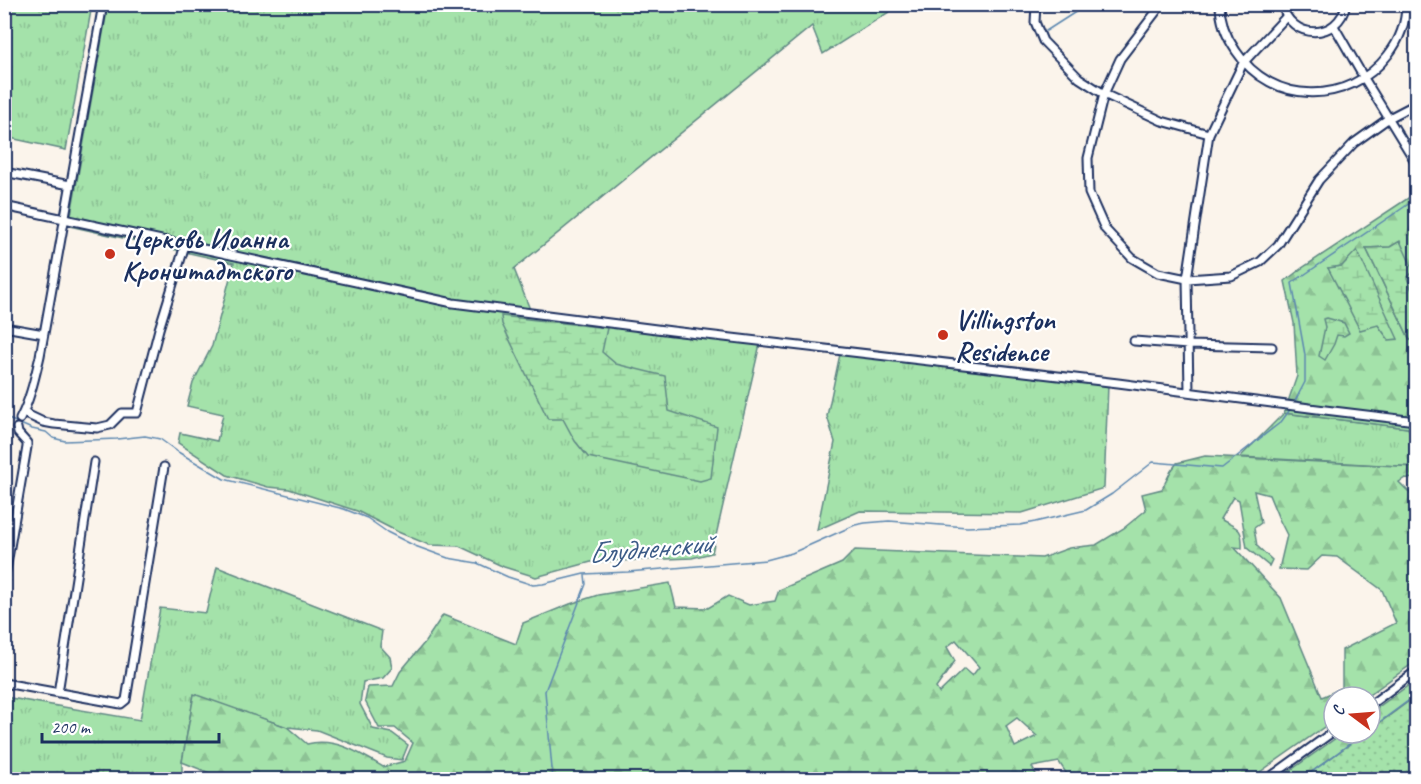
<svg xmlns="http://www.w3.org/2000/svg" width="1421" height="784" viewBox="0 0 1421 784" font-family="Caveat,sans-serif">
<style>
.grass{fill:url(#grass-tufts);stroke:#608884;stroke-width:1.5}
.forest{fill:url(#forest-firs);stroke:#608884;stroke-width:1.5;fill-rule:evenodd}
.wetland{fill:url(#wetland-marsh);stroke:#608884;stroke-width:1.5}
.park{fill:url(#park-dots);stroke:#608884;stroke-width:1.5}
.lines{fill:none;stroke-linecap:round;stroke-linejoin:round}
.stream{stroke:#5c87b0;stroke-width:1.5}
.minor-casing{stroke:#1b2f5e;stroke-width:11}
.minor{stroke:#fff;stroke-width:7}
.poi-dot{fill:#c8321e;stroke:#fff;stroke-width:2}
.labels{text-anchor:middle;dominant-baseline:central;stroke-width:4.5;stroke-linejoin:round;paint-order:stroke}
.poi-label{font-size:28px;font-weight:bold;fill:#1b2f5e;stroke:#fff;text-anchor:start}
.water-label{font-size:30px;font-style:italic;fill:#3b5b87;stroke:#fff}
</style>
<defs>
<pattern id="grass-tufts" width="24" height="20" patternUnits="userSpaceOnUse" patternTransform="scale(1.5)"><rect width="24" height="20" fill="#a4e2aa"/><path d="M3 7l-1-3M5 7V3M7 7l1-3M15 17l-1-3M17 17v-4M19 17l1-3" fill="none" stroke="#8dc295"/></pattern>
<pattern id="forest-firs" width="22" height="20" patternUnits="userSpaceOnUse" patternTransform="scale(1.5)"><rect width="22" height="20" fill="#a4e2aa"/><path d="M5 1l3.5 6h-7zM16 11l3.5 6h-7z" fill="#8dc295"/></pattern>
<pattern id="wetland-marsh" width="20" height="14" patternUnits="userSpaceOnUse" patternTransform="scale(1.5)"><rect width="20" height="14" fill="#a4e2aa"/><path d="M1 5h8M5 5V1M11 12h8M15 12V8" fill="none" stroke="#8dc295"/></pattern>
<pattern id="park-dots" width="8" height="8" patternUnits="userSpaceOnUse" patternTransform="scale(1.5)"><rect width="8" height="8" fill="#a4e2aa"/><path d="M2 2h.1M6 6h.1" fill="none" stroke="#8dc295" stroke-width="1.8" stroke-linecap="round"/></pattern>
</defs>
<rect width="100%" height="100%" fill="#fbf4eb"/>
<filter id="ink" filterUnits="userSpaceOnUse"><feTurbulence type="fractalNoise" baseFrequency=".0167" numOctaves="2"/><feDisplacementMap in="SourceGraphic" scale="12" xChannelSelector="R" yChannelSelector="G"/><feConvolveMatrix kernelMatrix="1 2 1 2 8 2 1 2 1" color-interpolation-filters="sRGB"/></filter>
<g filter="url(#ink)">
<!-- grass -->
<path class="grass" d="M5,4L92,5L66,150L5,137Z
M108,5H900L823,54L812,26L514,269L533,317L760,344L712,553L692,558L591,562L536,577L504,567L459,546L429,545L398,532L357,511L289,489L268,487L227,475L178,443L180,433L217,441L223,414L187,406L193,383L212,346L234,263L69,226Z
M840,354L1108,385L1104,488L1022,513L860,511L817,530L835,442L827,416Z
M1284,413L1416,429V467L1240,457Z
M217,567L382,631L380,646L390,657L392,668L383,678L363,682L360,704L373,729L392,733L408,745L402,760L387,758L317,730L287,727L194,695L182,762V779H5L4,697L140,720L160,608L206,613Z"/>
<!-- forest -->
<path class="forest" d="M1416,193V240L1415,241L1416,245V295H1414L1407,278L1399,242L1390,247L1366,248L1410,340L1416,338V429L1284,413L1297,376L1294,323L1285,281L1302,268ZM1342,266L1389,340L1378,325L1328,268Z
M1205,456L1416,467V479L1405,478L1399,482L1416,499V661L1366,697H1334V720L1250,779H1070L1059,762L1032,767L1039,780H227L182,762L194,694L287,727L307,744C335,737 360,753 383,767L405,761L413,743L395,728H379L365,701L368,687L393,686L400,672L425,642L443,615L516,644L523,623L570,604L598,595L670,583L676,607L708,608L728,596L749,605L775,601L779,590L842,563L855,550L1042,558L1069,548L1096,545L1124,528L1146,510L1142,494L1162,489L1171,471L1177,463ZM1254,491L1269,495L1279,519L1287,535L1279,569L1307,570L1322,556L1337,557L1382,590L1396,623L1342,650V688L1322,697L1281,598L1234,547L1242,548C1243,526 1237,529 1220,519L1233,497L1239,500L1247,548L1269,566L1272,560L1257,546L1254,528L1261,523ZM956,640L979,667L972,676L964,669L939,693L936,688L955,661L947,647ZM1017,718L1037,736L1015,747L1006,726Z
M1416,680V779L1277,780L1343,733H1370V713Z"/>
<!-- wetland -->
<path class="wetland" d="M1400,241L1414,271L1407,278L1414,295H1416V338L1410,340L1366,248L1390,247Z
M1357,250L1398,339L1389,340L1378,325L1360,330L1328,268L1342,266Z
M501,316L607,328L602,352L616,364L665,376L669,411L717,427L711,478L700,481L588,457L575,441L563,419H548L502,324Z
M1327,318L1344,323L1349,333L1344,336L1337,335L1334,344L1325,360L1319,356L1325,327L1323,319Z"/>
<!-- park -->
<path class="park" d="M1416,696V779H1302L1365,733H1370V730Z"/>
<g class="lines">
<!-- stream -->
<path class="stream" d="M1046,31L1088,4
M1295,401L1305,382V355L1292,283L1416,199
M4,417L32,429L46,432L53,438L65,441L117,439L145,436L160,439L178,452L224,479L344,509L367,518L387,532L415,546L448,558L477,563L508,577L533,585L543,584L584,574L628,572L766,560L792,553L855,525L865,523L889,521L967,527L1020,525L1035,522L1086,510L1112,494L1153,462L1222,468L1281,422L1289,411
M1370,729L1416,695
M553,780L545,691L586,584L585,575
M1301,780L1364,733"/>
<!-- minor casing -->
<g class="minor-casing">
<path id="minor" d="M1036,4L1035,22L1043,41L1079,78L1104,94L1162,121L1209,134
M1162,4L1120,59L1104,94L1088,158L1089,193L1105,229L1132,258L1158,273L1187,279L1231,276L1260,262L1278,245L1319,180L1354,143L1389,118L1416,104
M1220,4C1220,21 1227,38 1236,51C1272,106 1349,106 1388,55C1399,41 1406,23 1406,4
M1282,4C1290,41 1339,41 1346,4
M1334,26L1364,78L1416,163
M4,172L70,185
M4,206L453,303L672,331L1118,383L1325,410L1416,421
M4,327L44,334
M1134,341L1188,345L1272,347
M1189,392L1187,279L1209,134L1243,63L1286,17
M24,413L43,422L54,424L97,428L110,425L122,413H137L159,329L185,245
M20,419C30,400 35,377 40,356L103,4
M4,582L27,447V443L18,433L17,428
M4,683L121,704L126,700L164,467
M58,693L94,462
M1370,705L1416,671
M1266,780L1334,731"/>
</g>
<!-- minor -->
<use href="#minor" class="minor"/>
</g>
</g>
<!-- markers -->
<g class="poi-dot">
<circle cx="110" cy="254" r="6"/>
<circle cx="943" cy="335" r="6"/>
</g>
<g class="labels">
<!-- poi labels -->
<g class="poi-label">
<text x="122" y="238">Церковь Иоанна<tspan x="122" dy="32">Кронштадтского</tspan></text>
<text x="955" y="319">Villingston<tspan x="955" dy="32">Residence</tspan></text>
</g>
<!-- water labels -->
<g class="water-label">
<text transform="translate(650 548) rotate(-5)">Блудненский</text>
</g>
</g>
<!-- margin -->
<rect width="1421" height="784" fill="none" stroke="#fff" stroke-width="24"/>
<rect x="12" y="12" width="1397" height="760" fill="none" stroke="#1b2f5e" stroke-width="2" filter="url(#ink)"/>
<!-- north arrow -->
<g transform="translate(1352 715) rotate(286)"><circle r="28" fill="#ffffff" stroke="#a4acbf" stroke-width="1.5"/>
<path d="M0-4.5L10 22L0 15L-10 22Z" fill="#c8321e"/>
<text y="-9" font-size="16" font-weight="bold" text-anchor="middle" fill="#1b2f5e">С</text>
</g>
<!-- scale -->
<path d="M42 733v9h177v-9" fill="none" stroke="#1b2f5e" stroke-width="3"/>
<text x="51" y="733" font-size="18" fill="#1b2f5e" stroke="#ffffff" stroke-width="4.5" paint-order="stroke">200 m</text>
</svg>
